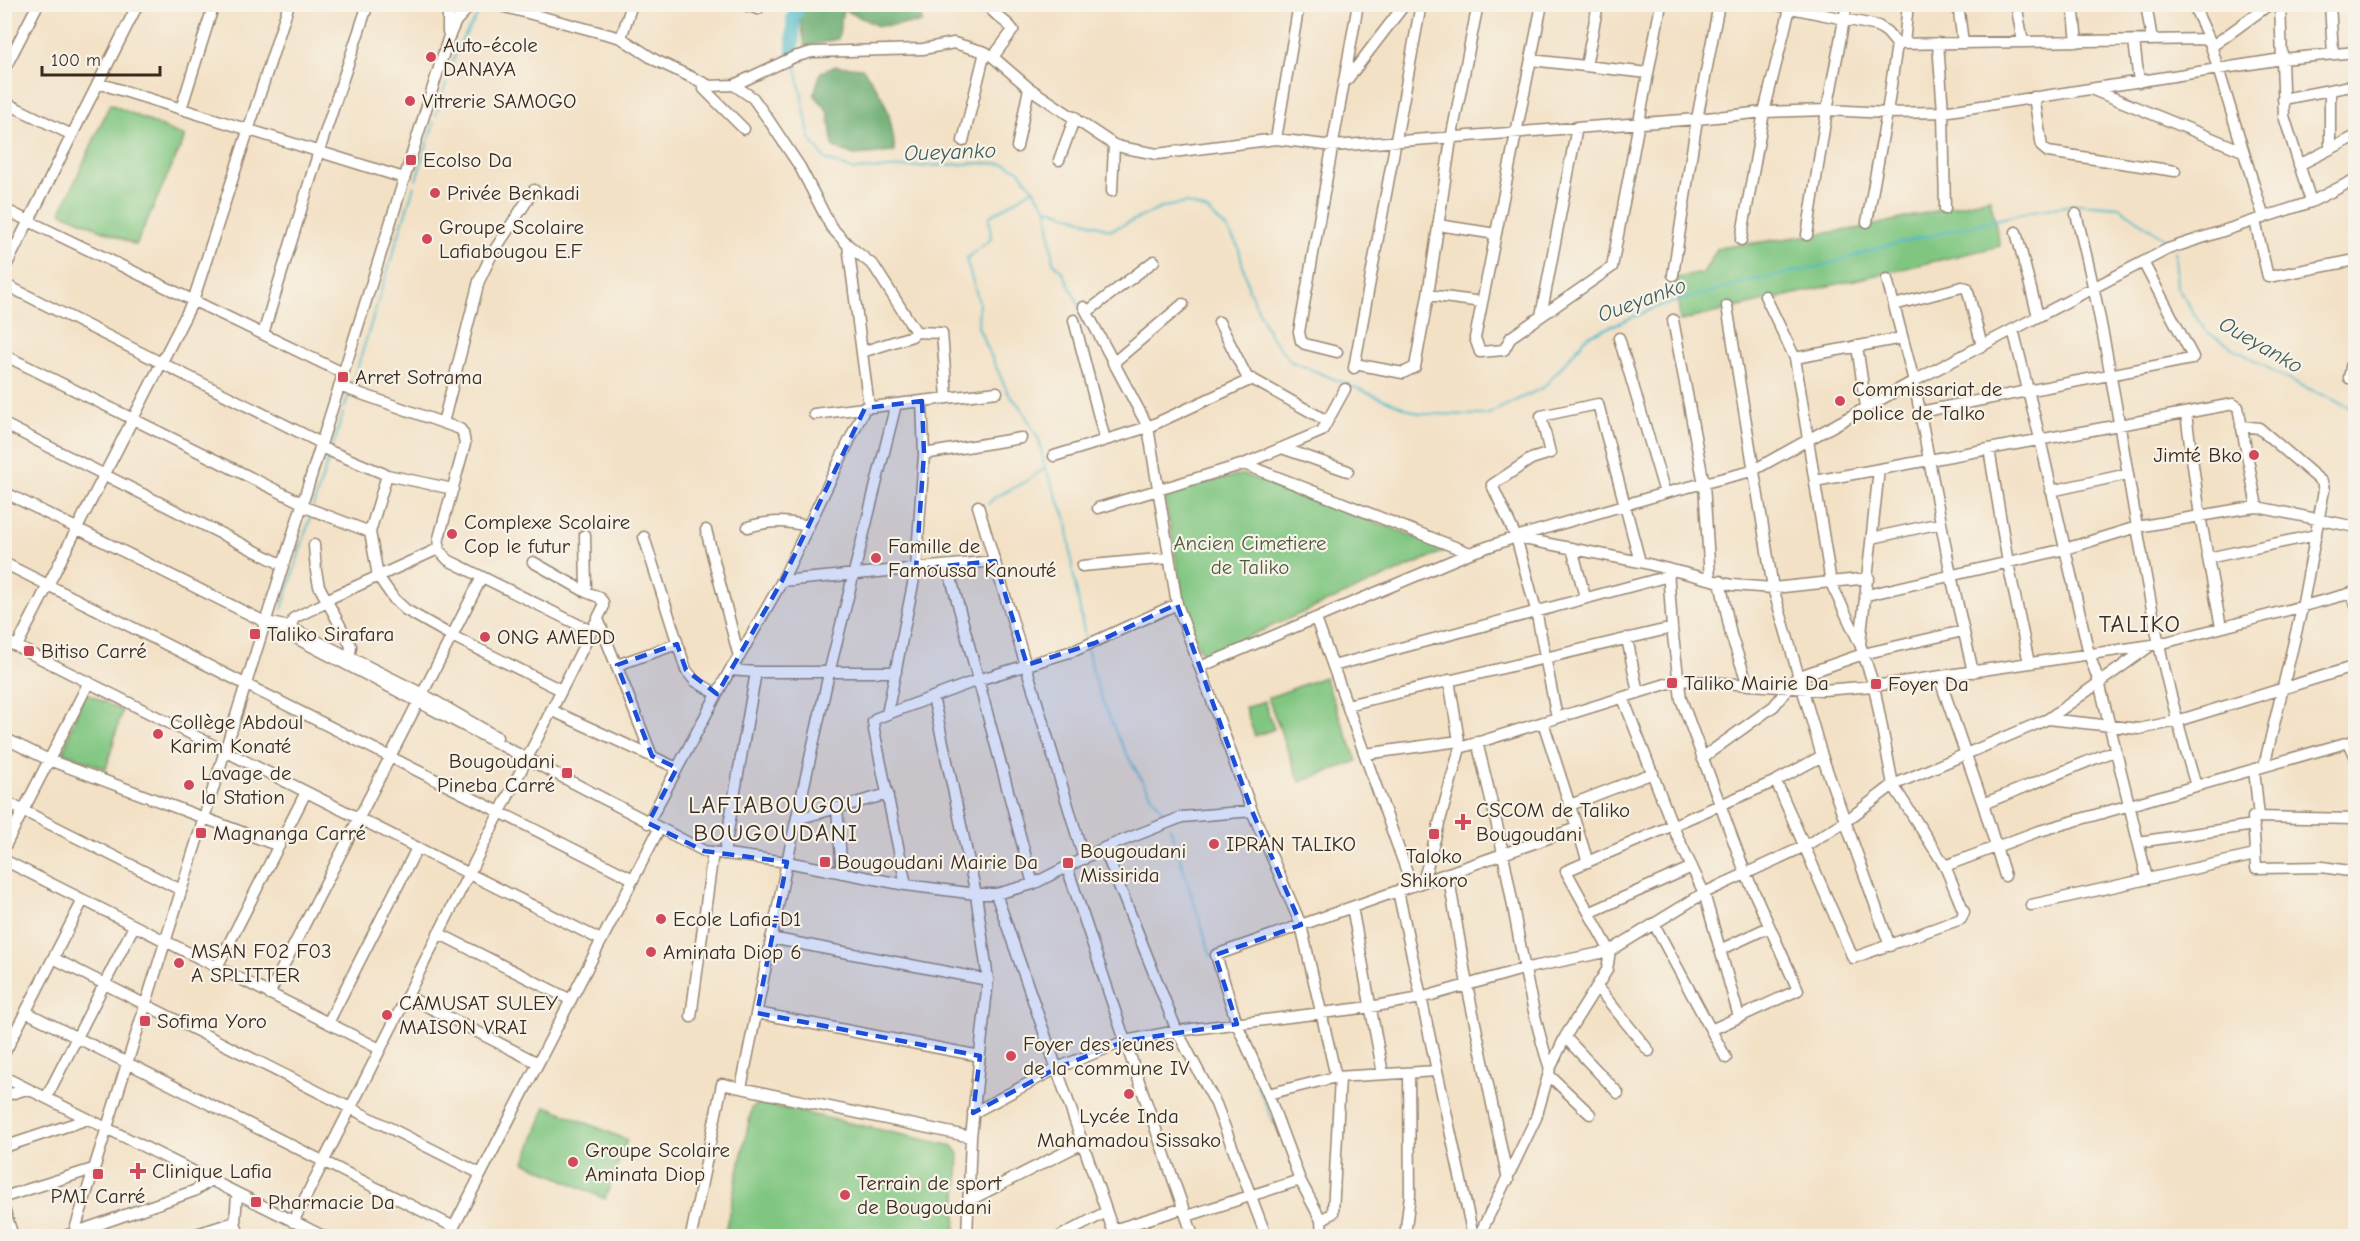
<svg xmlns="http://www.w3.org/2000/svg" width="2360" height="1241" viewBox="0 0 2360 1241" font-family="'Comic Neue',sans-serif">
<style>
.green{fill:#80c681;stroke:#5e7850;stroke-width:1.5}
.forest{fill:#68ab6f;stroke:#526a46;stroke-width:1.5}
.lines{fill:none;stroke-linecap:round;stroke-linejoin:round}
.stream{stroke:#4dbac8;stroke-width:2}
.river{stroke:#4dbac8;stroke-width:14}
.minor-casing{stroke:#978672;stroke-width:13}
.minor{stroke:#fff;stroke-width:10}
.marked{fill:#1d4ed8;fill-opacity:0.2;stroke:#1d4ed8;stroke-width:4.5;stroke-dasharray:12 8;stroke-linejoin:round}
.poi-dot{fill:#d1495b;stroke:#f7f3e8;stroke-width:2}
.labels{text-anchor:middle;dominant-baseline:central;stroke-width:4.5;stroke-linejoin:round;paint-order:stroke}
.poi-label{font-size:21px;fill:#3b2a1e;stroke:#f7f3e8;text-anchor:start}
.park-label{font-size:21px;fill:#50593c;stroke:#f7f3e8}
.water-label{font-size:22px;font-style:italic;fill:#415c5a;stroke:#f7f3e8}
.quarter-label{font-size:24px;letter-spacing:1.5px;fill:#3b2a1e;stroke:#f7f3e8}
</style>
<rect width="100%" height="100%" fill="#f7f3e8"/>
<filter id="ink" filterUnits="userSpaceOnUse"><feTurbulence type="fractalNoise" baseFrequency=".0167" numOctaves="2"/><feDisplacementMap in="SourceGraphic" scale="12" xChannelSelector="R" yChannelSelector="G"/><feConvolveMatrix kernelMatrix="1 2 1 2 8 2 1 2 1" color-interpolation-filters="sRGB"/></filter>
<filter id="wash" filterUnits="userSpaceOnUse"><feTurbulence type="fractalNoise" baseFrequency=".008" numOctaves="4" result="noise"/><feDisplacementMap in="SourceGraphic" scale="24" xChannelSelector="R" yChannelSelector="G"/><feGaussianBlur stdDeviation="1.35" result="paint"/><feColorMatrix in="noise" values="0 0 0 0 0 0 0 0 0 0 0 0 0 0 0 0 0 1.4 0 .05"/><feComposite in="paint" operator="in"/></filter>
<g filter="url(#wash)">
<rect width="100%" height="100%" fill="#f3e1c6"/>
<!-- green -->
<path class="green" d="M110,104L185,137L136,245L61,212Z
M1990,198L2000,246L1680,321L1676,278L1703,273L1718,248L1862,228Z
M1242,474L1449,549L1203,656L1188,624L1164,494Z
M1324,677L1357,761L1300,782L1268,698Z
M84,692L122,711L106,769L63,752Z
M1264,701L1274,729L1255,736L1245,708Z
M759,1103L953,1146L959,1154L955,1236H724L752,1108Z
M546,1106L627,1140L605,1199L525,1162Z"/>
<!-- forest -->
<path class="forest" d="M798,5H920L922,23L878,26L843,9L838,39L805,47Z
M836,66L862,68C887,99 891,114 895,152L854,155L833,147L828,111L814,94L821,72Z"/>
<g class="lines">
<!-- stream -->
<path class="stream" d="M453,61L460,43L485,4
M795,61L810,139L825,159L853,170L984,163L1005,164L1019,170L1047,208L1111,230L1164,207L1186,203L1207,210L1227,229L1238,246L1249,290L1270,335L1290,361L1420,414L1486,415L1544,387L1588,336L1657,307L1745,282L1821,266L1886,246L2033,211L2079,204L2119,207L2171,243
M436,115L446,84
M416,180L434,122
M1034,189L989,217L991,239L966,259L979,302L978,327L1008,393L1022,409L1039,440L1045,468L1067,521L1072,567L1086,643
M1047,209L1053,262L1063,273L1080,307
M2175,251L2177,287L2206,332L2285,378L2356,410
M352,385L414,186
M344,409L349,394
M333,446L343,413
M988,504L994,498L1025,482L1045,468
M313,506L330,455
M282,609L311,515
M1087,648C1099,707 1129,765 1164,813
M1170,827L1211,956
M1253,1074L1274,1124"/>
<!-- river -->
<path class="river" d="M793,53V19L798,4"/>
</g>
</g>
<g filter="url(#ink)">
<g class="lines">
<!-- minor casing -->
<g class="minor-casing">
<path id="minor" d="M448,4V32
M494,4L621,38L655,60L710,86L734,85L794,57L812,52L923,49L954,43L985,52L993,57L1029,88L1114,145L1125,148L1157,154L1276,139L1333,146L1697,119L1764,112L1827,110L1887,113L1943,112L2282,59L2356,52
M741,4L758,9
M987,4C995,17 1006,20 1013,30L993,57
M1542,4L1475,338L1480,352L1504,350L1511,337L1612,267L1661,4
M1772,4L1878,26L1887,32L1897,44L1887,113L1867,222
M1958,4L1963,43
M2016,4L2023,42
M2073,4L2077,42
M2146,4L2152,40
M2193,4L2209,39L2264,218
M2280,4L2284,116L2311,202
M2330,4L2333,54
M621,38L632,4
M2134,41L2139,82
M1938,43L1943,112L1945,209
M1897,44L2209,39
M1904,44L1908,4
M2211,47L2270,4
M1531,60L1648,73
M1586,66L1598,4
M4,70L38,4
M1346,81L1405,4
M98,83L404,178
M702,83L704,89L744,129
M734,85L753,98L770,122L800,167L831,227L848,245L874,266L916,332L942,333L947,398
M2091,89L2243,151
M2330,90V149
M2034,97L2042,147L2048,152L2175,171
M2283,99L2356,85
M4,102L72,135
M181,109L214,4
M1276,139L1299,4
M963,141L985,52
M1017,147L1029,88
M1059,160L1075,117
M2299,165L2356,136
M1112,191L1114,145
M4,209L343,373
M2076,214C2113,356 2129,501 2159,644C2169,692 2182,739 2196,786
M2255,221L2268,277L2356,260
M1438,225L1496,234
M2016,232L2038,316
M1807,235L1827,110L1847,4
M1741,240L1764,112L1790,8
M848,245L869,407
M4,270L138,4
M1673,275L1697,119L1719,4
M1887,279L1914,381L1951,575L1973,672
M4,284L321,443
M1428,295L1451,139L1478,4
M1765,296L1795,358L1831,583L1860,644
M1894,305L1962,287L1967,288L1982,346
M1727,306L1773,588L1822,756L1890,946
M1084,307L1148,427L1177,604L1252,811L1301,925L1423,882L1460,748L1679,680L1823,690L1874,686L2159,644L2356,592
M1087,312L1154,261
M1541,316L1577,127
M1074,320L1105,440
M1673,320L1704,484L1710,579
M1219,322L1249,381
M2013,329L2040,439L2089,654L2099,682L2147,878
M263,334L319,151L368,4
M1619,338L1665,493
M1857,346L1866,407
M862,352L912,336L916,332
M1337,352L1305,344L1301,341L1299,332L1358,4
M4,355L302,503
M1795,358L1902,338
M1113,363L1183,304
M1360,365L1403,373L1415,367L1428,295L1482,302
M1354,368L1421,4
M2349,378L2356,340
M339,386L460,429L463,433L465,444L439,538L438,549L448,560L591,631
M1920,412L2191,359L2193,357L2143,262
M814,414L997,392
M2186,414L2200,516L2221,627
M443,423L479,281L492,254L534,190
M4,424L283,565
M2241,426L2259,428L2322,482L2324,490L2302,608L2264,766
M320,447L387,475L453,489
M1282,448L1348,471
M1989,449L2008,563L2029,663
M924,454L1021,438
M1054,456L1148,427L1252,379L1327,421
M1244,464L1470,553
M387,475L370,532L378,576L394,599L406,610L452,636L561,690
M1815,481L2233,404L2238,407L2257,507
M2051,491L2128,474
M4,492L265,622L704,851L787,862L906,885L976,894H996L1033,884L1104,848L1182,817L1252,811
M302,506L370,532
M978,506L1084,859
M1098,508L1244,464L1322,431L1345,389
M748,527C773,520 784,521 809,526
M706,530L739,657
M585,535L586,592
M644,537L686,670L695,681L717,694
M1519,538L1640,562L1732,585L1773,588L1869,578
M1872,538L1941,523
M314,545L316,571L319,586L351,646L349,662
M1572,548L1585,597
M2208,558L2316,535
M4,563L633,879
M1082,566L1169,558
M948,567L1033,884
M1668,569L1672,628L1681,699L1745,872L1798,990L1711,1030
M782,581L995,561
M1720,581L1731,635L1748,685
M2351,593L2356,605
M1867,595L2065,549L2137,527L2240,509L2257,507L2356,527
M326,600L438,549
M598,619L652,756
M1316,619L1412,886
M271,623L289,627L423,694L497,737
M288,632L294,618L327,602
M1627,638L1638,693
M4,640L601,940
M17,646L193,301L289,4
M617,665L677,644
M1333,666L1669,576
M1200,667L1470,553L1516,537L1665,493L1752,471L1914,381L2168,249L2311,202L2356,179
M730,670L756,672H896
M1939,677L1983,804L2005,876
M1449,680L1460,747
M933,697L976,894L988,980L971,1137L967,1236
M1623,698L1673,827L1704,893L1739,1017
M1347,705L1672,628
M551,710L677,768
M887,714L916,569L924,454L922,401
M1557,718L1536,610L1516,537L1492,485L1531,459L1550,453L1541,416L1598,404L1640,562
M2048,719L2139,729L2177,721L2356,666
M1543,722L1588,862
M4,738L49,760L279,846
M1477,742C1486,779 1496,817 1503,854C1518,927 1527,999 1550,1069
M2349,742L2356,758
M1365,754L1459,741
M1702,758L1774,706L1797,677L1863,654L1963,631
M2254,769L2259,817
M1776,781L1853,958L1961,919L1964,912L1945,866L1893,785L1874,686L1860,644L1879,469
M4,801L181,890
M1983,804L2116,750
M1570,805L1653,773
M837,808L842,873
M797,819L888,794
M2356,819L2253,817L2256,868L2322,867L2356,872
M648,823L730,670L739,657L782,581L865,408
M2138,842L2254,825
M4,848L89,682
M1104,848L1177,1031L1216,1104L1266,1236
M724,854L756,672
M4,860L380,1049
M1945,866L2036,832L2356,740
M1067,867L1125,1041L1193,1236
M1448,873L1467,985L1508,1180
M1423,882L1577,828
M906,885L874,730L873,722L877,718L978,680L1076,650L1177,604
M1398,891L1473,1236
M996,894L1115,1236
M2031,905L2255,855
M1352,907L1383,1074
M1589,913L1692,867
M1654,924L1726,1058
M438,933L571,1000
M771,938L988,980
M1720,950L1769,927
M53,958L481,1174
M217,967L306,792
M1597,987L1649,1051
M269,994L482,577
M407,996L538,1063
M26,1012L454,1227
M757,1013L980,1056
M691,1017L713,852
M328,1023L417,848
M1565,1037L1618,1093
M4,1054L83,900
M1549,1075L1590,1114
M4,1077L323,1236
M741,1088L787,862L829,673L896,404
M1268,1094L1336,1077L1437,1071
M4,1096L27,1089
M46,1098L134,926
M973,1113L1057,1068L1125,1041L1177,1031L1370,1007L1421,998L1523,969L1610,951L1704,893L1805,846L1846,821L1893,785L2048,719L2149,647
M4,1147L88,1119
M237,1195L235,1222L239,1236
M4,1197L93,1169
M968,1201L1083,1143
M4,1209L13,1236
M1187,1216L1300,1180
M1321,1220L1333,1213L1340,1077
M293,1222L603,608V602L599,597L586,592L533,562
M1113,1230L1184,1208
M65,1236L194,1191L209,1181
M73,1236L448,39L456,21L472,4
M190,1236L235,1222
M449,1236L659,829
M691,1236L722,1084L971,1137
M1061,1236L1106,1212
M1322,1236L1321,1220L1300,1180L1268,1094L1237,1024L1216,955L1301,925L1336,1077
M1405,1236L1410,1195L1409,1073
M1479,1236L1536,1118L1550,1069L1565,1037L1607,970L1610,951L1566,871L1776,781L1822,756"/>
</g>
<!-- minor -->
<use href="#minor" class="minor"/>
</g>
</g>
<!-- marked area -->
<path class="marked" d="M922,401L924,454L916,569L995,561L1027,665L1095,643L1177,604L1252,811L1301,925L1215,955L1237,1024L1125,1041L1057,1068L973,1113L980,1056L757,1013L787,862L704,851L648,823L677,768L652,756L617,665L677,644L686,670L717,694L782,581L865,408Z"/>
<!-- markers -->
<g class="poi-dot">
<circle cx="431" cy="57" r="6"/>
<circle cx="410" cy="101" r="6"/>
<rect x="405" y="154" width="12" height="12" rx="3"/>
<circle cx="435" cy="193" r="6"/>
<circle cx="427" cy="239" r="6"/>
<rect x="337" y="371" width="12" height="12" rx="3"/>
<circle cx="1840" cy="401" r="6"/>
<circle cx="2254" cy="455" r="6"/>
<circle cx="452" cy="534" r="6"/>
<circle cx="876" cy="558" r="6"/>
<rect x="249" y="628" width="12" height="12" rx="3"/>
<circle cx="485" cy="637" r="6"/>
<rect x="23" y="645" width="12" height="12" rx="3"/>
<rect x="1666" y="677" width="12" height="12" rx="3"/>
<rect x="1870" y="678" width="12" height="12" rx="3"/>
<circle cx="158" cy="734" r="6"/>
<rect x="561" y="767" width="12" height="12" rx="3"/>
<circle cx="189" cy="785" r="6"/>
<path d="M1460 813h6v6h6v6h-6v6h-6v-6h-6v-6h6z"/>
<rect x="195" y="827" width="12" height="12" rx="3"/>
<rect x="1428" y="828" width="12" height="12" rx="3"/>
<circle cx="1214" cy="844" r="6"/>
<rect x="819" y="856" width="12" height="12" rx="3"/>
<rect x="1062" y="857" width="12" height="12" rx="3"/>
<circle cx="661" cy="919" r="6"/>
<circle cx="651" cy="952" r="6"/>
<circle cx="179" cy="963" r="6"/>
<circle cx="387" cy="1015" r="6"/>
<rect x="139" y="1015" width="12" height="12" rx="3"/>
<circle cx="1011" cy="1056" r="6"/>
<circle cx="1129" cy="1094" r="6"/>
<circle cx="573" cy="1162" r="6"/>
<path d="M135 1162h6v6h6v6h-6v6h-6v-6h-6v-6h6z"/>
<rect x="92" y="1168" width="12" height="12" rx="3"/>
<circle cx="845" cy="1195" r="6"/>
<rect x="250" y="1196" width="12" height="12" rx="3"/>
</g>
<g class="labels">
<!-- poi labels -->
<g class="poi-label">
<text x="443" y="45">Auto-école<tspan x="443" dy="24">DANAYA</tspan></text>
<text x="422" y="101">Vitrerie SAMOGO</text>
<text x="423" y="160">Ecolso Da</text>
<text x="447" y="193">Privée Benkadi</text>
<text x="439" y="227">Groupe Scolaire<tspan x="439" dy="24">Lafiabougou E.F</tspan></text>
<text x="355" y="377">Arret Sotrama</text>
<text x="1852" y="389">Commissariat de<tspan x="1852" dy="24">police de Talko</tspan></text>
<text x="2242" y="455" text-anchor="end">Jimté Bko</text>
<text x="464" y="522">Complexe Scolaire<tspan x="464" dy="24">Cop le futur</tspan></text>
<text x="888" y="546">Famille de<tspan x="888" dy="24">Famoussa Kanouté</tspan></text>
<text x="267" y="634">Taliko Sirafara</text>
<text x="497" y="637">ONG AMEDD</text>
<text x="41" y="651">Bitiso Carré</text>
<text x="1684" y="683">Taliko Mairie Da</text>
<text x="1888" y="684">Foyer Da</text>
<text x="170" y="722">Collège Abdoul<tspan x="170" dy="24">Karim Konaté</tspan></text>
<text x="555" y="761" text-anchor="end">Bougoudani<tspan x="555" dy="24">Pineba Carré</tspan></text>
<text x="201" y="773">Lavage de<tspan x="201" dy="24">la Station</tspan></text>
<text x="1476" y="810">CSCOM de Taliko<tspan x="1476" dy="24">Bougoudani</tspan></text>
<text x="213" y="833">Magnanga Carré</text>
<text x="1226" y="844">IPRAN TALIKO</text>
<text x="1080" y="851">Bougoudani<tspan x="1080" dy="24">Missirida</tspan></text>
<text x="1434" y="856" text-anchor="middle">Taloko<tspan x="1434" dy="24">Shikoro</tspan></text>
<text x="837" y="862">Bougoudani Mairie Da</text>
<text x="673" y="919">Ecole Lafia-D1</text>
<text x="191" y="951">MSAN F02 F03<tspan x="191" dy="24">A SPLITTER</tspan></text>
<text x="663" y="952">Aminata Diop 6</text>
<text x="399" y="1003">CAMUSAT SULEY<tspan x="399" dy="24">MAISON VRAI</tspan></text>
<text x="157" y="1021">Sofima Yoro</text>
<text x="1023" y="1044">Foyer des jeunes<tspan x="1023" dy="24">de la commune IV</tspan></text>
<text x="1129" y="1116" text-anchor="middle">Lycée Inda<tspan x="1129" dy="24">Mahamadou Sissako</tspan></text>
<text x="585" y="1150">Groupe Scolaire<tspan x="585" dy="24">Aminata Diop</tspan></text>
<text x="152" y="1171">Clinique Lafia</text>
<text x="857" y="1183">Terrain de sport<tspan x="857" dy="24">de Bougoudani</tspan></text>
<text x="98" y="1196" text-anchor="middle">PMI Carré</text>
<text x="268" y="1202">Pharmacie Da</text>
</g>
<!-- park labels -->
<g class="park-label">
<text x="1250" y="543">Ancien Cimetiere<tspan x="1250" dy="24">de Taliko</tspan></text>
</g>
<!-- water labels -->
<g class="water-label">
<text transform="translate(950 152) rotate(-2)">Oueyanko</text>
<text transform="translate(1642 300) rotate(-20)">Oueyanko</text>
<text transform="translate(2261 345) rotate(30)">Oueyanko</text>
</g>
<!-- quarter labels -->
<g class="quarter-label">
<text x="2140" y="624">TALIKO</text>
<text x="776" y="805">LAFIABOUGOU<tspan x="776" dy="28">BOUGOUDANI</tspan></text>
</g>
</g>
<!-- margin -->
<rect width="2360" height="1241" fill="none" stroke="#f7f3e8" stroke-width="24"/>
<!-- scale -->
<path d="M42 66v9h118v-9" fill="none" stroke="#3b2a1e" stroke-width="3"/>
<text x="51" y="66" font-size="18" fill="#3b2a1e" stroke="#f7f3e8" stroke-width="4.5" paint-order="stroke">100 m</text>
</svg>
